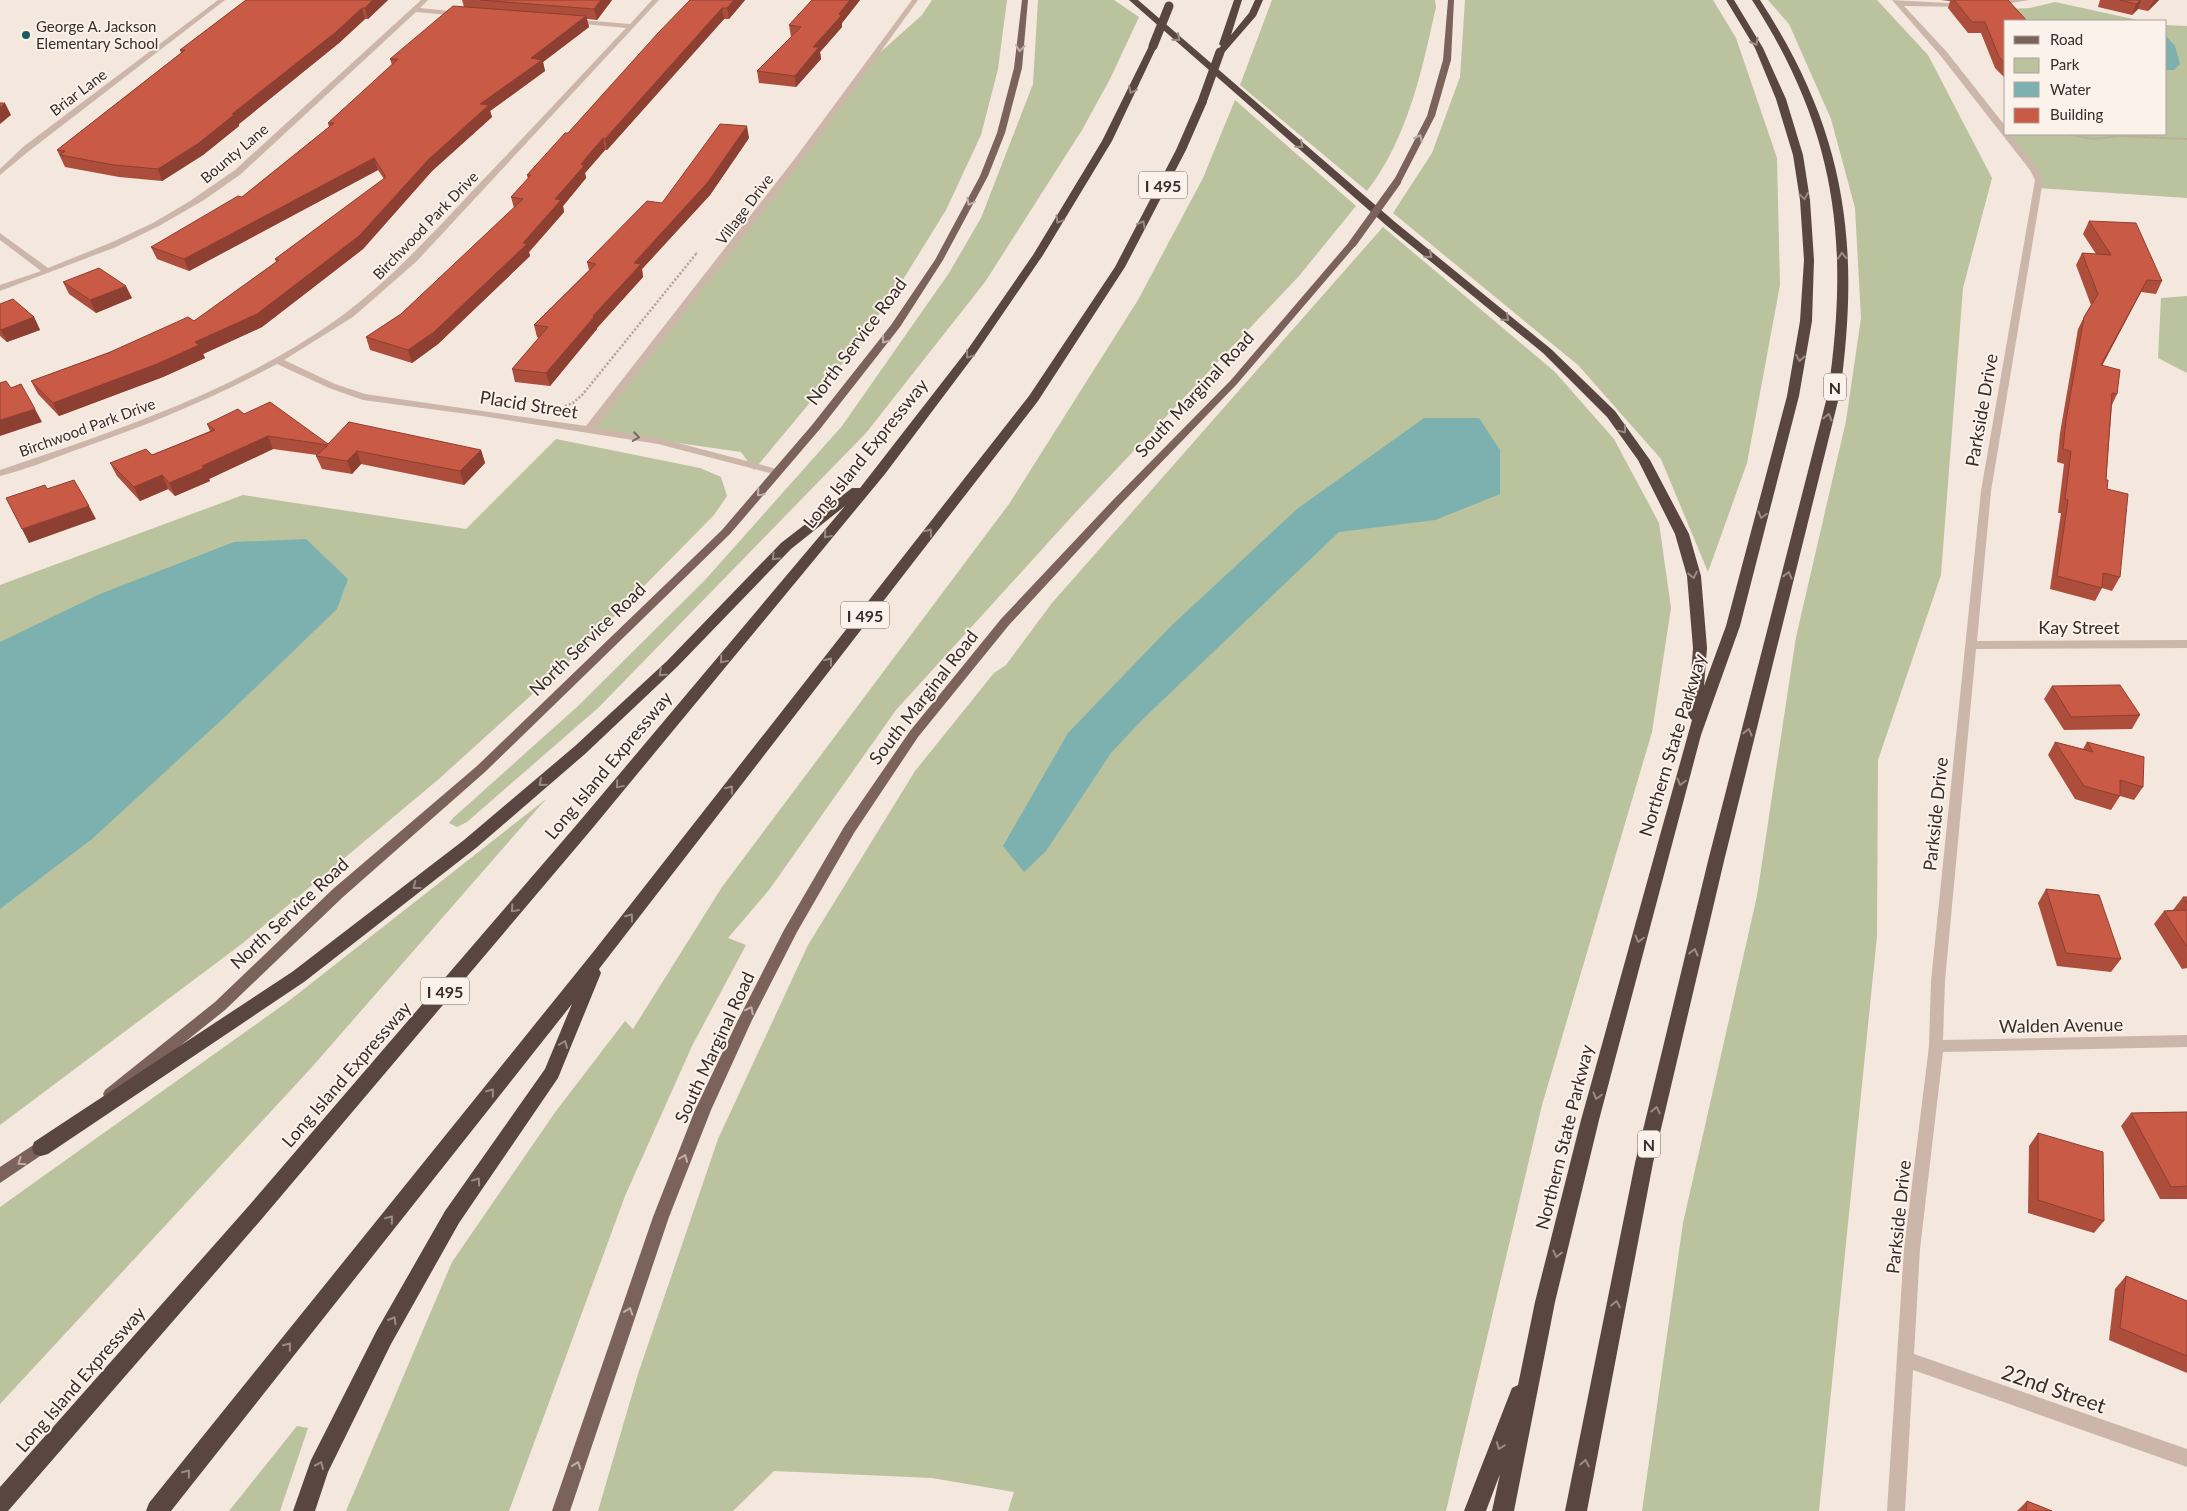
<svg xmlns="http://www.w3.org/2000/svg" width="2187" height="1511" font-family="Lato,sans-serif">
<rect width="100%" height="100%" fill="#f3e7de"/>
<g fill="#bac39d">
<path d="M932,0H1007L998,69L981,135L946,210L899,286L857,346L754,470L741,452L588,430L875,57L922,15Z"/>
<path d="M1038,0H1114L1139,17L1110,79L1082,130L985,282L866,433L598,708L467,822L457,827L449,823L453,818L578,706L705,580L842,426L949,273L981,218L1033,84Z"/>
<path d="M1272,0H1435L1436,7C1422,70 1408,138 1367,191L1240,85Z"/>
<path d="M1465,0H1713L1736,38L1777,158L1780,285L1747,463L1708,572L1661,459L1578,365L1393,213L1432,153L1460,77Z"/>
<path d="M1768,0H1877L1928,55L1992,178L1963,288L1941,575L1878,760L1877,936L1819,1511H1642L1683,1223L1757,896L1796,637L1846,421L1861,318L1855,208L1831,119L1789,24Z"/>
<path d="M2055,2L2142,21H2020L2009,9L2030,8Z"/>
<path d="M2166,25L2187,26V198L2037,188L2034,169L2006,134H2166Z"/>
<path d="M1235,100L1356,206L1299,276L1075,513L896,710L769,890L728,938L746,945L692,1046L625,1196L509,1511H346L452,1262L556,1111L625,1021L633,1029L722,887L1009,504L1138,300L1203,178Z"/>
<path d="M1383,227L1555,372L1614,439L1659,523L1671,608L1652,732L1542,1105L1446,1511H1008L1014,1492L932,1478L774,1471L733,1511H598L638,1374L718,1139L808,945L915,771L994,673L1006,665L1052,603Z"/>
<path d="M2187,296V373L2158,358L2161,298Z"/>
<path d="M556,439L700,468L721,477L727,496L714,515L580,651L440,778L243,943L0,1125V585L243,495L466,529Z"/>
<path d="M546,799L312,1067L0,1404V1207L290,1000Z"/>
<path d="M297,1426L308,1428L280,1511H229Z"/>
</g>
<g fill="#7cb1af">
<path d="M2166,36L2175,46L2180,64L2174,70H2166Z"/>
<path d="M1424,418H1479L1500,450V494L1435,520L1339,532L1143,719L1111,753L1046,851L1024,872L1003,846L1068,733L1171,626L1297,509Z"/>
<path d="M306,539L348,579L337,609L228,714L92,839L0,909V642L100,594L234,542Z"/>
</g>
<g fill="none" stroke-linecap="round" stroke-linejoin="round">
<g stroke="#b8a093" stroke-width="2" stroke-dasharray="1 1" stroke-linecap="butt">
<path d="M2067,134L2093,139L2119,136L2187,139"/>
<path d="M695,255L697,252"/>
</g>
<path stroke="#b8a093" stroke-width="2.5" stroke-dasharray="2 2" stroke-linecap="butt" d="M565,406L573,403L583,394L696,254"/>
<g fill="#ccb6a9" fill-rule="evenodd">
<path d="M218,0H225L29,151L0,175V169L23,147Z"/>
<path d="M421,0H428L420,8L460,12L464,14L460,16L416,12L241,174L204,200L159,226L116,247L0,291V285L41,271L0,240V233L48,268L110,243L153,223L190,201L235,170Z"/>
<path d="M652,0H659L417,261L353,317L284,360L335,384L365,394L586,426L793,161L912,0H918L799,165L595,428L659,438L781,470V474L777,475L658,444L482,416L363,400L329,388L277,364C212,399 143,427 73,451C49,460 25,470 0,476V470C115,431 236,391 336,320C390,281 433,233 478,185C528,133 577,80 626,28L573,23H570V19L630,24Z"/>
<path d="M1892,0L1966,4V6L1964,7L1904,6L1946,51L2006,127V134H2010L2037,167L2043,180L1991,491L1977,641L2187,640V648L1976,649L1945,981L1943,1040L2187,1035V1047L1943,1052L1920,1249L1914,1354L2187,1449V1467L1913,1370L1905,1511H1887L1904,1249L1929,1046L1931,981L1981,491L2035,180L2030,170L1940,55Z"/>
<path d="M2009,0H2029L1994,6L1991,4Z"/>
</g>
<g fill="#7b625a" fill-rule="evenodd">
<path d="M1022,0H1028L1022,68L1005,133L988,176L943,260L900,327L820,429L730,534L485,772L343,897L225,1010L115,1098L110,1100L105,1098L103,1094L105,1090L215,1002L333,889L477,766L722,530L812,425L891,325L935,260L980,176L997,133L1014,68Z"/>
<path d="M1448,0H1454L1451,60L1435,116L1401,182L1394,184L1393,182L1427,116L1443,60Z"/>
<path d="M1353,240L1356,241V245L1237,384L1120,505L1009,625L918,737L854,833L797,932L752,1020L711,1110L669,1217L570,1511H552L653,1217L695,1110L738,1020L784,930L844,827L910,731L1001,619L1112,501L1231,380L1350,241Z"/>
<path d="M47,1136L52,1138L55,1143L52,1148L0,1183V1167Z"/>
</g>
<g fill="#5a4640" fill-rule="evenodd">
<path d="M1129,0H1138L1395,222L1551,349L1615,411L1650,460L1689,534L1701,576L1707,648L1704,686L1726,626L1787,396L1800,321L1804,260L1800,200L1793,155L1776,99L1755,48L1726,0H1734L1763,48L1786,99L1803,155L1810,200L1814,260L1812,321L1799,396L1740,626L1701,735L1599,1120L1555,1302L1514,1511H1492L1500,1474L1486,1511H1464L1512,1388L1518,1385L1535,1302L1581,1120L1692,720L1688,716L1693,648L1687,576L1675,534L1638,460L1607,417L1543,353L1387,226Z"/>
<path d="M1234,0H1242L1231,35L1249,13L1255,0H1263L1256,16L1223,54H1217L1216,52L1221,46L1219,44Z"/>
<path d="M1752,0H1760C1845,130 1861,241 1840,393L1724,861L1653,1163L1587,1511H1565L1635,1163L1708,861L1828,393C1850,241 1836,130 1752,0Z"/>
<path d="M1153,43L1157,46L1112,141L1043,255L976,353L885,474L591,830L260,1221L8,1511H0V1487L246,1209L579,822L845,506L791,549L677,667L585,754L476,848L304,982L48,1154L41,1156L34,1154L32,1148L34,1142L292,972L464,840L575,746L667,661L781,543L852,488H860L968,349L1033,255L1102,141L1149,46Z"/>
<path d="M1202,99L1207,102L1186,150L1125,267L1038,401L599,969L601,973L558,1078L459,1223L391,1344L328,1472L315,1511H293L311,1460L377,1330L445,1211L545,1069L572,1004L171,1511H146L149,1503L594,951L1029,396L1115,267L1176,150L1197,102Z"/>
</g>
<path stroke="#7b625a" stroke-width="8" d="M1353,243L1397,182"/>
<g stroke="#5a4640" stroke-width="9">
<path d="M1153,46L1169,6"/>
<path d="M1202,102L1220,52"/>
</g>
</g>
<g fill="#ad4d3c">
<path d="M246,0H388L368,19H365L339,43L239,124V126L203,155L162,181L119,177L65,167L57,150L181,53L180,50Z"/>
<path d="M462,0H612L597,20L587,19L589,27L543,62L545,71L490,111L492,117L432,171L363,249L262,327L203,354L205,358L163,377L59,416L38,394L31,381L194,321L276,262L275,259L384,179L378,170L189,271L157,259L151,247L242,197L329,127L328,123L392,65L390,59L464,7Z"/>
<path d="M690,0H745L729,19H724L607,150H605L585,173L586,178L563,206L564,212L529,252L530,256L438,344L412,363L370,350L366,337L401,314L514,208L511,197L528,179L527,175L568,133Z"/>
<path d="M812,0H860L842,23V27L820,52L821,59L796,87L759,83L757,71L791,37L789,25Z"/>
<path d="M1941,0H2008L2006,21V79L1995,68L1981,33H1968L1948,8L1950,1Z"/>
<path d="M2100,0H2159L2148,11L2138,9L2132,15L2098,7Z"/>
<path d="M749,138L710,195L642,269L643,277L597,328V329L550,386L515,382L512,369L539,338L537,337L534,325L589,270L587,262L662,203Z"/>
<path d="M2089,221L2162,281L2156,294L2141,292L2102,366L2117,394L2112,405L2106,480L2120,577L2112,591L2102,588L2095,601L2050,589L2061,513H2058L2064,464L2057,462L2060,433L2078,329L2084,317L2091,305L2076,265L2082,253L2096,254L2083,234Z"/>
<path d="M63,282L132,298L96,313L69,294Z"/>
<path d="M0,304L34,317L40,330L7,342L0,336Z"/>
<path d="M244,414L328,444L481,450L485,463L464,485L361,464L352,474L322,469L316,456L317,455L273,449L209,479L210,481L175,496L168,489L140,501L117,476L110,463L152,455L210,431L207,424Z"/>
<path d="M2052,686L2140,715L2132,729L2064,730L2044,699Z"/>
<path d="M2055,742L2083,749L2087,742L2143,787L2134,800L2120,796L2111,810L2075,799L2048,755Z"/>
<path d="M2046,889L2121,959L2111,972L2057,966L2038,903Z"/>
<path d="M2183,897H2187V968L2182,969L2154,924L2164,911L2173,910Z"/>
<path d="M2187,1112V1199H2160L2121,1126L2131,1113Z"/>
<path d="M2038,1133L2104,1221L2094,1233L2028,1213L2029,1146Z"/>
<path d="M2126,1276L2187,1301V1373L2109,1340L2115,1289Z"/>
<path d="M2027,1501L2052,1511H2017Z"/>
</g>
<g fill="#8d3f31">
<path d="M373,0H388L368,19L365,8Z"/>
<path d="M601,0H612L597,20L594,9Z"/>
<path d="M734,0H745L729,19L727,8Z"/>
<path d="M850,0H860L842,23V27L820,52L821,59L796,87L795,76L813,47Z"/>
<path d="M2140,0H2141L2138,9L2132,15L2136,4Z"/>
<path d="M2154,0H2159L2148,11Z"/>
<path d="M362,8L365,19L339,43L239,124V126L203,155L162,181L158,169L232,114Z"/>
<path d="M722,8L724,19L607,150L605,139Z"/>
<path d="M586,16L589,27L543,62L545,71L490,111L492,117L432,171L363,249L262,327L203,354L205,358L163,377L59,416L53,403L195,342L429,159L480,104L531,58Z"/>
<path d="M5,103L11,115L0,124V108Z"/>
<path d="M747,126L749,138L710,195L642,269L643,277L597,328V329L550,386L546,373L593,316L634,263Z"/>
<path d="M603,138L605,150L585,173L586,178L563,206L564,212L529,252L530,256L438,344L412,363L408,350L523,243L581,164Z"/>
<path d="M374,158L378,170L189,271L184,259Z"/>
<path d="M2147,280L2141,292L2095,378L2101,365Z"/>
<path d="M126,286L132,298L96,313L90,300Z"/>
<path d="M34,317L40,330L7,342L1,330Z"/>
<path d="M35,409L42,422L0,436V420Z"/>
<path d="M268,436L273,449L209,479L210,481L175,496L169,483L202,466Z"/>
<path d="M481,450L485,463L464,485L460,471Z"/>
<path d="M357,451L361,464L352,474L347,461Z"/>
<path d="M162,475L168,489L140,501L134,487Z"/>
<path d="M89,506L96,519L29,543L22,529Z"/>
</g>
<g fill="#c95a46" stroke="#8d3f31">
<path d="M246,0H373L365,8H362L336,32L232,114H235L199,143L158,169L114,165L60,155L65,151L57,150L185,50H180Z"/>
<path d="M480,0H601L594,9Z"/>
<path d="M690,0H734L727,8H722L605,139L603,138L581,164L584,166L555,199L561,200L523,243L527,244L434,332L408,350L366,337L401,314L523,199L511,197L531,175H527L565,133H568L658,33Z"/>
<path d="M812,0H850L839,14L841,16L813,47H819L795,76L757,71L801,27L789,25Z"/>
<path d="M1954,0H2008L2027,21H2006V64L1999,57L1985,22H1972Z"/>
<path d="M2120,0H2140L2136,4Z"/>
<path d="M453,6L586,16L531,58L542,60L480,104L489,105L429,159L359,236L257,314L195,342L199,345L157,364L53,403L31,381L108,353L188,317L194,321L279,260L275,259L386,177L374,158L184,259L151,247L238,196L242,197L334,123H328L398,59H390Z"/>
<path d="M0,103H5L0,108Z"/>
<path d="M720,124L747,126L708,182L634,263L641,264L593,316L594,317L546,373L512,369L548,327L534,325L596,264L587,262L647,201L662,203Z"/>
<path d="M2089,221L2136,223L2162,281L2147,280L2101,365L2120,370L2117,394L2112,393L2106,480H2108L2107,489L2128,494L2120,577L2103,573L2102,588L2057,576L2068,500L2065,499L2071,451L2063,449L2066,420L2084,317L2098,294L2082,253L2111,255Z"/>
<path d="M99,268L126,286L90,300L63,282Z"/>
<path d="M13,299L34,317L1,330L0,329V304Z"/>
<path d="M6,381L11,388L21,384L35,409L0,420V383Z"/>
<path d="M270,402L328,444L349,422L481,450L460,471L357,451L347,461L316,456L328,445L268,436L202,466L204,468L169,483L162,475L134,487L110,463L146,449L152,455L215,430L207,424L238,409L244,414Z"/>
<path d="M74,480L89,506L22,529L6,498L45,485L47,489Z"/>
<path d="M2120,685L2140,715L2071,717L2052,686Z"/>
<path d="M2055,742L2093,752L2087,742L2144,757L2143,787L2120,780V796L2084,786Z"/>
<path d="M2046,889L2099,895L2121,959L2066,953Z"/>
<path d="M2183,897H2187V904Z"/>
<path d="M2187,910V947L2164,911Z"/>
<path d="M2187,1112V1186L2171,1187L2131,1113Z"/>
<path d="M2038,1133L2103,1152L2104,1221L2038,1200Z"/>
<path d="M2126,1276L2187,1301V1356L2120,1328Z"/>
<path d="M2027,1501L2052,1511H2026Z"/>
</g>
<defs><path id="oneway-chevron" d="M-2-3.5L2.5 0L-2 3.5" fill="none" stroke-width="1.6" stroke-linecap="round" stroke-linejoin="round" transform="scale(1.25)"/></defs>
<g stroke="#9a8b84">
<use href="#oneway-chevron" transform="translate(1177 38) rotate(41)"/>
<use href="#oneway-chevron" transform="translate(1755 42) rotate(60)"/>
<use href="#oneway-chevron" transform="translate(1132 90) rotate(116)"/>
<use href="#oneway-chevron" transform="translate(1300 145) rotate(41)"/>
<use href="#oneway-chevron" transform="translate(1804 196) rotate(82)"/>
<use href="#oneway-chevron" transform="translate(1059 220) rotate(121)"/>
<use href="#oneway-chevron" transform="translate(1142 224) rotate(-62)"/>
<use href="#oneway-chevron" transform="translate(1429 255) rotate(39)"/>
<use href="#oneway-chevron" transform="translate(1842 256) rotate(-93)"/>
<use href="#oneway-chevron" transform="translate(1506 318) rotate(39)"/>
<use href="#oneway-chevron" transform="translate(969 355) rotate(127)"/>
<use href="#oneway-chevron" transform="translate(1800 358) rotate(100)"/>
<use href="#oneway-chevron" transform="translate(1828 417) rotate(-76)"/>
<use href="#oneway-chevron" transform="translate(1623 430) rotate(53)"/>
<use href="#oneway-chevron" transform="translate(1762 515) rotate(105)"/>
<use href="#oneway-chevron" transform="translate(929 532) rotate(-52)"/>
<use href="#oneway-chevron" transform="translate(827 535) rotate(130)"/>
<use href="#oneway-chevron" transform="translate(775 557) rotate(134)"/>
<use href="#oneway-chevron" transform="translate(1693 575) rotate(79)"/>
<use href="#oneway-chevron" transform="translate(1788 575) rotate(-76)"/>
<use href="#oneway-chevron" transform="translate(723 660) rotate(130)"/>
<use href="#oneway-chevron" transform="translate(829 661) rotate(-52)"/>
<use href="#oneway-chevron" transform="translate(662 673) rotate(137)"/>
<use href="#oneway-chevron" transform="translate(1748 732) rotate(-76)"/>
<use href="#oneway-chevron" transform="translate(1681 782) rotate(105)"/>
<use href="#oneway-chevron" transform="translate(542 783) rotate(139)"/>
<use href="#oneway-chevron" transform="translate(619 785) rotate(130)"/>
<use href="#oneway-chevron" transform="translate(730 789) rotate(-52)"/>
<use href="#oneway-chevron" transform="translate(416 886) rotate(142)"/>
<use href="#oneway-chevron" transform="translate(514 909) rotate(131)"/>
<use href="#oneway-chevron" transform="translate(630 917) rotate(-52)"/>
<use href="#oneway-chevron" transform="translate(1639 939) rotate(105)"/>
<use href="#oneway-chevron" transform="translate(1694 952) rotate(-76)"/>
<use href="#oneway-chevron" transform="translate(564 1044) rotate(-68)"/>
<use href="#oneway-chevron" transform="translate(491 1092) rotate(-51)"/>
<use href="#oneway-chevron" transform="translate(1597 1096) rotate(105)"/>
<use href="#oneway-chevron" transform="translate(1656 1110) rotate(-77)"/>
<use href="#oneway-chevron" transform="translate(477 1181) rotate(-55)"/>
<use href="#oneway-chevron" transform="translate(390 1219) rotate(-51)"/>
<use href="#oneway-chevron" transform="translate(1557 1254) rotate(104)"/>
<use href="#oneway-chevron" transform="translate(1616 1304) rotate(-79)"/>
<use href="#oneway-chevron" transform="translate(393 1320) rotate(-60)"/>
<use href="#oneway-chevron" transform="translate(288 1346) rotate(-51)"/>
<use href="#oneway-chevron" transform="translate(1500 1446) rotate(111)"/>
<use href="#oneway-chevron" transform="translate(1585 1463) rotate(-79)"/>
<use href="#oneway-chevron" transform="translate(320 1465) rotate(-66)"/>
<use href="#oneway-chevron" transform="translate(187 1473) rotate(-52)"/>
</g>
<g stroke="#c1b1aa">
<use href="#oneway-chevron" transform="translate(1020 48) rotate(96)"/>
<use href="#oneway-chevron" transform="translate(1419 138) rotate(-63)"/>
<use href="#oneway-chevron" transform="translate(970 202) rotate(118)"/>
<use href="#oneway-chevron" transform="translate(885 340) rotate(127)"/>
<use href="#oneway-chevron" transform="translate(760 493) rotate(131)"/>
<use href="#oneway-chevron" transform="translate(750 1010) rotate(-63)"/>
<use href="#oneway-chevron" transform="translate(684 1158) rotate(-69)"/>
<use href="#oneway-chevron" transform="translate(21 1162) rotate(146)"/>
<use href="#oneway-chevron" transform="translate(629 1311) rotate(-71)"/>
<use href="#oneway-chevron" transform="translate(577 1465) rotate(-71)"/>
</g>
<use stroke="#7b6b63" href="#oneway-chevron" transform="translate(636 437) rotate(9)"/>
<circle fill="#1d5c5a" stroke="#faf2eb" stroke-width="2" cx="26" cy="35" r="5"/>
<g text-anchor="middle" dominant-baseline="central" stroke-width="4" stroke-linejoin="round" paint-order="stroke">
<g font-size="15" fill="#392d29" stroke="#faf2eb" text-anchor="start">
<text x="36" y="26">George A. Jackson<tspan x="36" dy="17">Elementary School</tspan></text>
</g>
<g font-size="15" fill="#392d29" stroke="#faf2eb">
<text transform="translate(78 92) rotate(-37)">Briar Lane</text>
<text transform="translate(234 153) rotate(-40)">Bounty Lane</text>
<text transform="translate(744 209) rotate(-53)">Village Drive</text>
<text transform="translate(425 225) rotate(-46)">Birchwood Park Drive</text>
<text transform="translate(87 427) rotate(-20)">Birchwood Park Drive</text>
</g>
<g fill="#faf2eb" stroke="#736863" stroke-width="1">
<rect x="1139" y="171.5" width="48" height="27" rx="4"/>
<rect x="1824" y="373.5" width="22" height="27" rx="4"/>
<rect x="841" y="601.5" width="48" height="27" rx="4"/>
<rect x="421" y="977.5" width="48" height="27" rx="4"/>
<rect x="1638" y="1130.5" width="22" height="27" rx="4"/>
</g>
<g font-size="16" font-weight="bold" fill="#392d29">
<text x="1163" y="185">I 495</text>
<text x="1835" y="387">N</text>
<text x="865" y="615">I 495</text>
<text x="445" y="991">I 495</text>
<text x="1649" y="1144">N</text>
</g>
<g font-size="18" fill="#392d29" stroke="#faf2eb">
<text transform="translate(856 341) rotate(-53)">North Service Road</text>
<text transform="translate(1194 394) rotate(-47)">South Marginal Road</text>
<text transform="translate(529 404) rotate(9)">Placid Street</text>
<text transform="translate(1981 410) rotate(-80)">Parkside Drive</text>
<text transform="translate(865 453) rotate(-51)">Long Island Expressway</text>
<text x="2079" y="627">Kay Street</text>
<text transform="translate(587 639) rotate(-44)">North Service Road</text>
<text transform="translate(923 697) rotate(-52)">South Marginal Road</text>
<text transform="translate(1672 745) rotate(-73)">Northern State Parkway</text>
<text transform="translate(608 765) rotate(-50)">Long Island Expressway</text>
<text transform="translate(1935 814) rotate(-84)">Parkside Drive</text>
<text transform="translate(289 913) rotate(-43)">North Service Road</text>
<text transform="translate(2061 1025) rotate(-1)">Walden Avenue</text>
<text transform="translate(714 1047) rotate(-65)">South Marginal Road</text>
<text transform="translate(346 1074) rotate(-49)">Long Island Expressway</text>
<text transform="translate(1564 1137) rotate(-76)">Northern State Parkway</text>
<text transform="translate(1898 1217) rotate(-84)">Parkside Drive</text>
<text transform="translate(80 1379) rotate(-49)">Long Island Expressway</text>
</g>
<g font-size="21" fill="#392d29" stroke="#faf2eb">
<text transform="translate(2054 1388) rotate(19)">22nd Street</text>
</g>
</g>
<rect x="2004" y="20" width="162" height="115" fill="#faf2eb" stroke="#ada39d"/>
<rect x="2014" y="36" width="25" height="8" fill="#7b625a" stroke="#ada39d"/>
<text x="2050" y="45" font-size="15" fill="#392d29">Road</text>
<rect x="2014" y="58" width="25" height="15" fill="#bac39d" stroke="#ada39d"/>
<text x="2050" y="70" font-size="15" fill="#392d29">Park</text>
<rect x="2014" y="82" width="25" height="15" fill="#7cb1af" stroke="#ada39d"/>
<text x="2050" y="95" font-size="15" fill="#392d29">Water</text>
<rect x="2014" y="108" width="25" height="15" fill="#c95a46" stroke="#ada39d"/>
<text x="2050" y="120" font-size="15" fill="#392d29">Building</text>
</svg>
